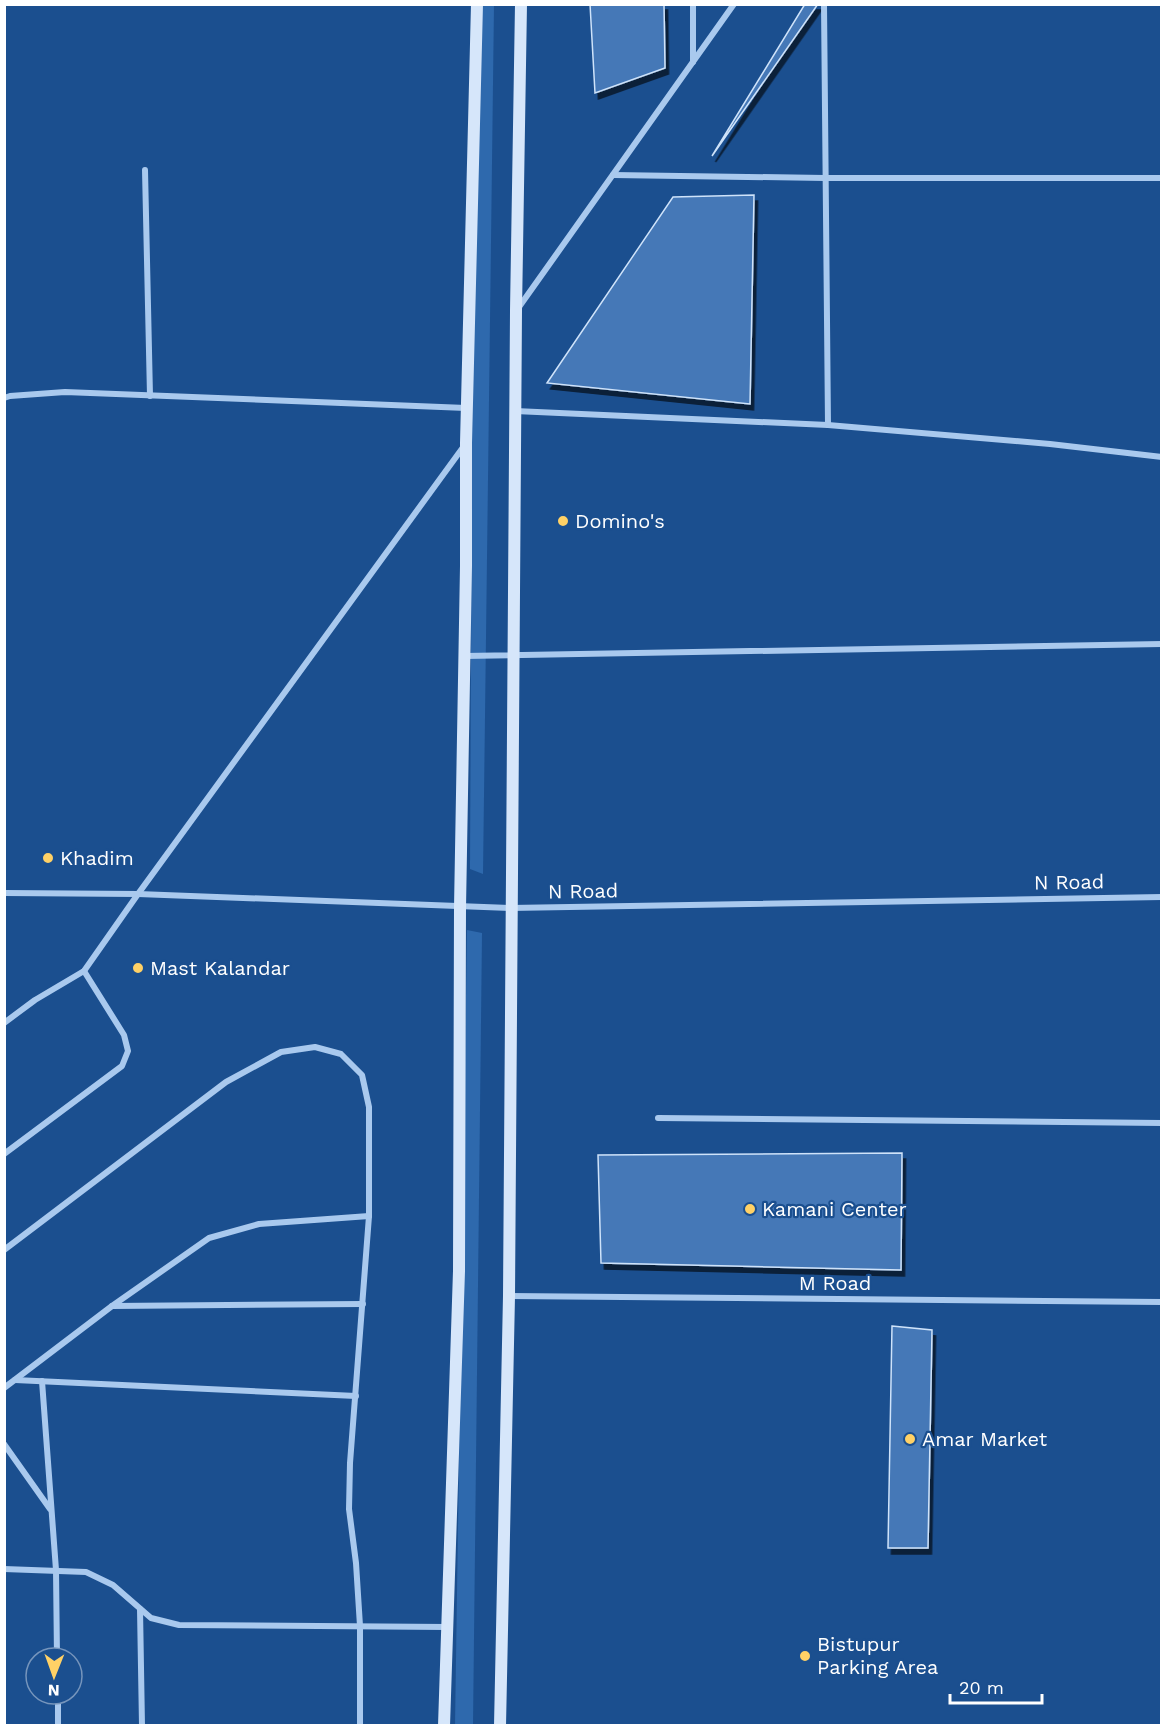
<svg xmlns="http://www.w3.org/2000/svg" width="1166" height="1730" font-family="'Work Sans',sans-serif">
<defs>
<filter id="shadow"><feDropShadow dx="3.5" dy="6" stdDeviation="0" flood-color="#0009"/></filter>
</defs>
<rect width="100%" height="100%" fill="#1b4f8f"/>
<g fill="#2e69ad">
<path d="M494,4L483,874L470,869L474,5Z"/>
<path d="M467,930L482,933L473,1725L455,1726Z"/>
</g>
<g fill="#4478b7" stroke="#cfe3fa" stroke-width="1.5" filter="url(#shadow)">
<path d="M590,4H664L665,68L595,93Z"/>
<path d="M805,4H818L712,156Z"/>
<path d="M754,195L750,404L547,383L673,197Z"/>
<path d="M902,1153L901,1270L601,1263L598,1155Z"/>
<path d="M892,1326L932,1330L928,1548H888Z"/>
</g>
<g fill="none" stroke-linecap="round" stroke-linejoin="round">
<g stroke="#a9c9ee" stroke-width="6">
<path d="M824,4L828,425"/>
<path d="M693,62V4"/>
<path d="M145,170L150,396"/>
<path d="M613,175L825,178H1162"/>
<path d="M519,307L734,4"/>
<path d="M4,398L10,396L65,392L466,408"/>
<path d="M515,411L828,425L1050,444L1162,457"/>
<path d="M464,656L1162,644"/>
<path d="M4,893L138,894L510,908L1162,897"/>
<path d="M4,1023L35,1000L84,971L138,894L464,446"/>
<path d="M658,1118L1162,1123"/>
<path d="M4,1154L122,1066L128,1051L124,1035L84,971"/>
<path d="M4,1250L226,1082L281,1052L315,1047L341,1054L362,1075L369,1107V1216L350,1463L349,1509L356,1563L360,1626V1726"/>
<path d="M509,1296L1162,1302"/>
<path d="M112,1306L363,1304"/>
<path d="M15,1380L356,1396"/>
<path d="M42,1381L56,1570L57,1658"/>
<path d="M4,1388L112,1306L209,1238L259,1224L369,1216"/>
<path d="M4,1444L50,1509"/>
<path d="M4,1569L86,1572L113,1585L151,1618L179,1625L447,1627"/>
<path d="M140,1609L142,1726"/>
<path d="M58,1694V1726"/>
</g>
<g stroke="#d6e6fa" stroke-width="12">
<path d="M444,1726L459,1271L460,908L466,566V443L477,4"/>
<path d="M500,1726L509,1296L516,311L521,4"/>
</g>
</g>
<g fill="#ffd166" stroke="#1b4f8f" stroke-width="2">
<circle cx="563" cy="521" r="6"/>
<circle cx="48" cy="858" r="6"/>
<circle cx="138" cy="968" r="6"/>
<circle cx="750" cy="1209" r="6"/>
<circle cx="910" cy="1439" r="6"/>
<circle cx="805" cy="1656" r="6"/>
</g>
<g text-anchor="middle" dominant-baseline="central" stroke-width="4.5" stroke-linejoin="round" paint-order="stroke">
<g font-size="20" fill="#fff" stroke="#1b4f8f" text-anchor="start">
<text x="575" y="521">Domino's</text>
<text x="60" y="858">Khadim</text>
<text x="150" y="968">Mast Kalandar</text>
<text x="762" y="1209">Kamani Center</text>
<text x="922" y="1439">Amar Market</text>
<text x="817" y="1644">Bistupur<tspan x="817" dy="23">Parking Area</tspan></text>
</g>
<g font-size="20" fill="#fff" stroke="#1b4f8f">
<text transform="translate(1069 882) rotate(-1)">N Road</text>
<text transform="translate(583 891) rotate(-1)">N Road</text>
<text x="835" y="1283">M Road</text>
</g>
</g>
<rect width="1166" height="1730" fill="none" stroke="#ffffff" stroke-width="12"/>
<g transform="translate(54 1676) rotate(181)"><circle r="28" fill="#1b4f8f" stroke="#7695bc" stroke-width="1.5"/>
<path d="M0-4.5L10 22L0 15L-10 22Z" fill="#ffd166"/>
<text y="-9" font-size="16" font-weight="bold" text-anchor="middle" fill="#ffffff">N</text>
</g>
<path d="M950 1694v9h92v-9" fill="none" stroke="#ffffff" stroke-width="3"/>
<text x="959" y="1694" font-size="18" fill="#ffffff" stroke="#1b4f8f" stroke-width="4.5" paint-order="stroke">20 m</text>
</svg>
